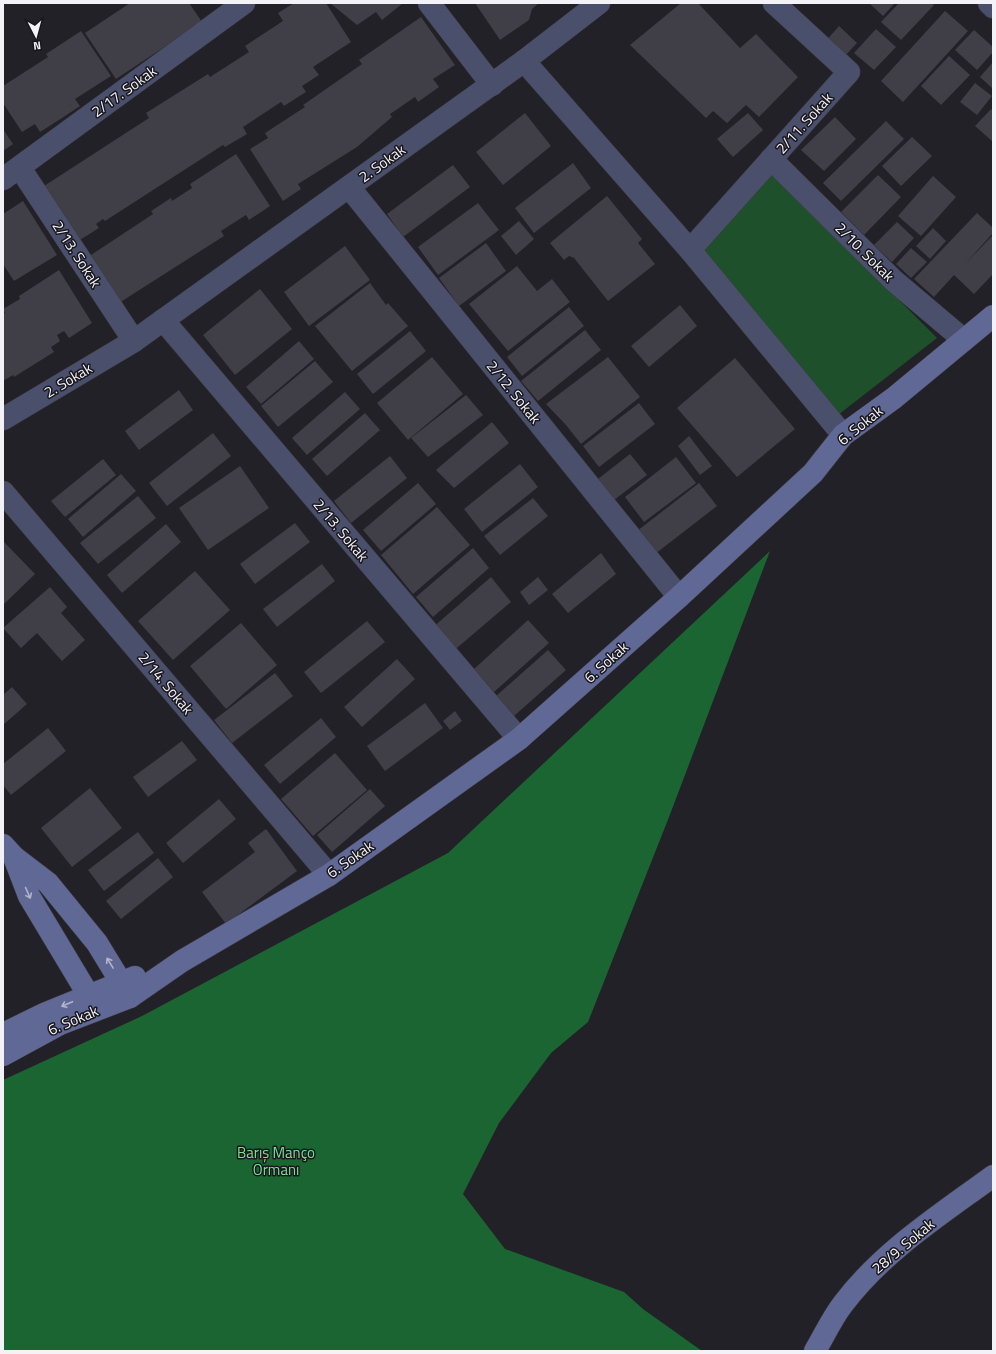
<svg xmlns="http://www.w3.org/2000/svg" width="996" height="1354" font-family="'Titillium Web',sans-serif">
<rect width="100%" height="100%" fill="#222127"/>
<path fill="#1e502b" d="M771,172L937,338L838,415L701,255Z"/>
<path fill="#1b6532" d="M770,551L669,817L588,1022L551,1053L499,1123L463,1194L505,1249L624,1292L643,1309L702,1351H3V1080L142,1016L448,853Z"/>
<g fill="#403e46">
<path d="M130,3H189L202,22L116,79L85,33Z"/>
<path d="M294,3H326L351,42L313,67L319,75L302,86L306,92L284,106L281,102L243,127L247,134L225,147L223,145L105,221L103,219L96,224L99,228L80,240L44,186L149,118L146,113L208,74L210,77L249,52L245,46L283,21L278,13Z"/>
<path d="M330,3H403L382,20L376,12L357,25Z"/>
<path d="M475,3H539L532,9L529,20L500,40Z"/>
<path d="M681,3H698L740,48L756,34L798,77L759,117L746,105L727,123L713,111L706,118L630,45Z"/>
<path d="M869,3H895L883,16Z"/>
<path d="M899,3H931L934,5L901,40L881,22Z"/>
<path d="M945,11L968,31L903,102L881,81Z"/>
<path d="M421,17L455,65L433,79L439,87L418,102L415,97L396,110L390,114L392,117L357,147L298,184L301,189L283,201L250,149L268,138L265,133L305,107L303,105L362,64L359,60Z"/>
<path d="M839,26L857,43L843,58L825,42Z"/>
<path d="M876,29L896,47L874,70L854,53Z"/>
<path d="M974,30L993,47V52L977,70L955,50Z"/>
<path d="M81,31L111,76L75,99L80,106L62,118L40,132L35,124L22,132L3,103V86L48,57L46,54Z"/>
<path d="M949,56L970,75L941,105L921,86Z"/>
<path d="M993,62V89L980,77Z"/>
<path d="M975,83L992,96L977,115L960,102Z"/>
<path d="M991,109L993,111V142L975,126Z"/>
<path d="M525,113L551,146L503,185L476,152Z"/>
<path d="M748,113L763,130L733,157L717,139Z"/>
<path d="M835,117L856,139L824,171L801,150Z"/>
<path d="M886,121L904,139L841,201L823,183Z"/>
<path d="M3,129L13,144L3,151Z"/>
<path d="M912,137L932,156L901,186L882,166Z"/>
<path d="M236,154L270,206L249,220L246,215L221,231L224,236L119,303L88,257L153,214L151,211L171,198L172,201L192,188L190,184Z"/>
<path d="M573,163L591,188L534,233L515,208Z"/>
<path d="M453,165L470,187L403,237L387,214Z"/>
<path d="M878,175L901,197L864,235L841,212Z"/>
<path d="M933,176L956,197L921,236L898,216Z"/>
<path d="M607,196L642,239L638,243L655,264L608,301L574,258L569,256L564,260L550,243Z"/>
<path d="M23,201L57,255L14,281L3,264V214Z"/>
<path d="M478,203L499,230L438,275L418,247Z"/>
<path d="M977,213L993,228V233L965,264L993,235V274L974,294L954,275L934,297L914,279Z"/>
<path d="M519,221L534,239L516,255L501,236Z"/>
<path d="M897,222L914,238L892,262L874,245Z"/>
<path d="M933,228L946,241L930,259L916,246Z"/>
<path d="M486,243L506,271L459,306L439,278Z"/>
<path d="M345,246L370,280L309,326L284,292Z"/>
<path d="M911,248L927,262L911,278L896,264Z"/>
<path d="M517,266L537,291L552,279L570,302L508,351L469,304Z"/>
<path d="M59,270L92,323L69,338L64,331L57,335L60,341L51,347L54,352L14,377L13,375L3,381V314L5,313L3,309L20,299L19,296Z"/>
<path d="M370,283L386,305L388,303L408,326L352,371L315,326Z"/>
<path d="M260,289L292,329L235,375L203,335Z"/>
<path d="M680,305L697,326L649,367L631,346Z"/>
<path d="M569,307L584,326L522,376L507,357Z"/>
<path d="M585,330L601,350L538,401L521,381Z"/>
<path d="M410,331L426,351L373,394L357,374Z"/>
<path d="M299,341L314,359L261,404L246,387Z"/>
<path d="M432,357L463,394L408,440L377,403Z"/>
<path d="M608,357L640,397L581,444L566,425L546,404Z"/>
<path d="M735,358L795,429L737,477L677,408Z"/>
<path d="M315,361L333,382L278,427L261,406Z"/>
<path d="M179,390L193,410L139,450L125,431Z"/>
<path d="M345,392L360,409L307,455L292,438Z"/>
<path d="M466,395L483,415L428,457L411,438Z"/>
<path d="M639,403L655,424L599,467L583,446Z"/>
<path d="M365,413L380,430L327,476L312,459Z"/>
<path d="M492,422L509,443L454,488L436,470Z"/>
<path d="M213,433L231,456L167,506L149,483Z"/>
<path d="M689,436L712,466L700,475L678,446Z"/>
<path d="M630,454L647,475L614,500L598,479Z"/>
<path d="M390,456L407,478L351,523L334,501Z"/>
<path d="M676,457L696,483L644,522L625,497Z"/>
<path d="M103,459L116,475L65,517L51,501Z"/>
<path d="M520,464L538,487L482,532L464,509Z"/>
<path d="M240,466L269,508L208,550L179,508Z"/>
<path d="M121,474L136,491L83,537L68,519Z"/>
<path d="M418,483L436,504L381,551L363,530Z"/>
<path d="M699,483L717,506L655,554L637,531Z"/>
<path d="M138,496L156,518L98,564L80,543Z"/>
<path d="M533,498L548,516L500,555L484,536Z"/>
<path d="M437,507L470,545L413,594L381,555Z"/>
<path d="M295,523L310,542L255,584L240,564Z"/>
<path d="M166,524L181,542L122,593L107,575Z"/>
<path d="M3,541L35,574L3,605Z"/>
<path d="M473,548L489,568L433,617L416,597Z"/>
<path d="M601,553L616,574L568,613L552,594Z"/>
<path d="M322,564L335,581L277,627L263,609Z"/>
<path d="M195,571L230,610L173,660L138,621Z"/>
<path d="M491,577L511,602L451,653L432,628Z"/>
<path d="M538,577L548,590L529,605L520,592Z"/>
<path d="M50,587L67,607L61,613L85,640L62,661L37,633L21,648L3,628Z"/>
<path d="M528,620L549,643L494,692L474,669Z"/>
<path d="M367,621L385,642L321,693L304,672Z"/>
<path d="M241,623L277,665L226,709L190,666Z"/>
<path d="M548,650L566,670L514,716L496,696Z"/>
<path d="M397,659L415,679L362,727L344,707Z"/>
<path d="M275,673L293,696L232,743L214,720Z"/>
<path d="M12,687L27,704L3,725V695Z"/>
<path d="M425,703L443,728L385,771L367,746Z"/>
<path d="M455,711L462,721L450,730L443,721Z"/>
<path d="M321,718L336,737L280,784L264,765Z"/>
<path d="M48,728L66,751L11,795L3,785V764Z"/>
<path d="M182,741L197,760L148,797L133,777Z"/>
<path d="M335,753L367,790L313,836L281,799Z"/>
<path d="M90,788L122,828L72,867L41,828Z"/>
<path d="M370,789L385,806L332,852L317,835Z"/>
<path d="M219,799L236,819L183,863L166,843Z"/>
<path d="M266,829L297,871L226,924L202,892L255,852L248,843Z"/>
<path d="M138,832L154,853L104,891L88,870Z"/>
<path d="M158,858L173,877L121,919L106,901Z"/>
</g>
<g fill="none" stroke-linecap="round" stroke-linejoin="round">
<g stroke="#3f3e44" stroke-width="23">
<g id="street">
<path d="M429,3L492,85"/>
<path d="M989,3L993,7"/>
<path d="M524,61L690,250L849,72L774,3"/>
<path d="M771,159L893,280L964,340"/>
<path d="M20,168L134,341"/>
<path d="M3,179L244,3"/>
<path d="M349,187L679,597"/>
<path d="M690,250L843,435"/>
<path d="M163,320L519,739"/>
<path d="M3,419L134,341L524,61L599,3"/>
<path d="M3,492L329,875"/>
</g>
</g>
<g stroke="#3f3e44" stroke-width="23">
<g id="secondary">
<path d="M3,845L14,857L48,883L97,943L130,997"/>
<path d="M14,857L29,896L95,1006"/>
<path d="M3,1034L44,1014L135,977"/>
<path d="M3,1055L60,1024L130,997L182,961L329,875L519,739L679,597L813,473L843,435L894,398L993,316"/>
<path d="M815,1351C824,1336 832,1318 843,1304C883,1251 940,1215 993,1176"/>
</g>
</g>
<use href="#street" stroke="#4a4f6c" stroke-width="22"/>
<use href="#secondary" stroke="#606896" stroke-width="22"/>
</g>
<defs><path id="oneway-shaft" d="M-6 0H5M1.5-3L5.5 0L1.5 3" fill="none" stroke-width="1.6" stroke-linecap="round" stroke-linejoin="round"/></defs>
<g stroke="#b1b4cb">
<use href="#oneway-shaft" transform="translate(28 893) rotate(66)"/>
<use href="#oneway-shaft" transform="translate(110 963) rotate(-122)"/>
<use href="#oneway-shaft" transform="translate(67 1004) rotate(157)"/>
</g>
<g text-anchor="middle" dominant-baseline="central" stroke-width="3" stroke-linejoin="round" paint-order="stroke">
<g font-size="15" fill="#f3f2f6" stroke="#19171e">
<text transform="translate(124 91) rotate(-36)">2/17. Sokak</text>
<text transform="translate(804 123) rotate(-48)">2/11. Sokak</text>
<text transform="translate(382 163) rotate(-36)">2. Sokak</text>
<text transform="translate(865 252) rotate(45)">2/10. Sokak</text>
<text transform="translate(77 254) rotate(57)">2/13. Sokak</text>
<text transform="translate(68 380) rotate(-31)">2. Sokak</text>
<text transform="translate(514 392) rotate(51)">2/12. Sokak</text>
<text transform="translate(860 425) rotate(-39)">6. Sokak</text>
<text transform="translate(341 530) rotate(50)">2/13. Sokak</text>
<text transform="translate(606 662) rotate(-42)">6. Sokak</text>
<text transform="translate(166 683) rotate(50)">2/14. Sokak</text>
<text transform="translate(350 859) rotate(-35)">6. Sokak</text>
<text transform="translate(73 1020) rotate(-23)">6. Sokak</text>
<text transform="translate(903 1246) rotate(-40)">28/9. Sokak</text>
</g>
<g font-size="15" fill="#7fdf94" stroke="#19171e">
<text x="276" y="1152">Barış Manço<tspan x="276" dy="17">Ormanı</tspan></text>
</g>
</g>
<rect width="996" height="1354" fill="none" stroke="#f3f2f6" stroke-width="8"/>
<g transform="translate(36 36) rotate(174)" stroke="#19171e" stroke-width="3" paint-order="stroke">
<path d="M0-3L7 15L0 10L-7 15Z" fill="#f3f2f6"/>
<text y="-6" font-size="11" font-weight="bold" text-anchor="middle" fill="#f3f2f6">N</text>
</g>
</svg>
